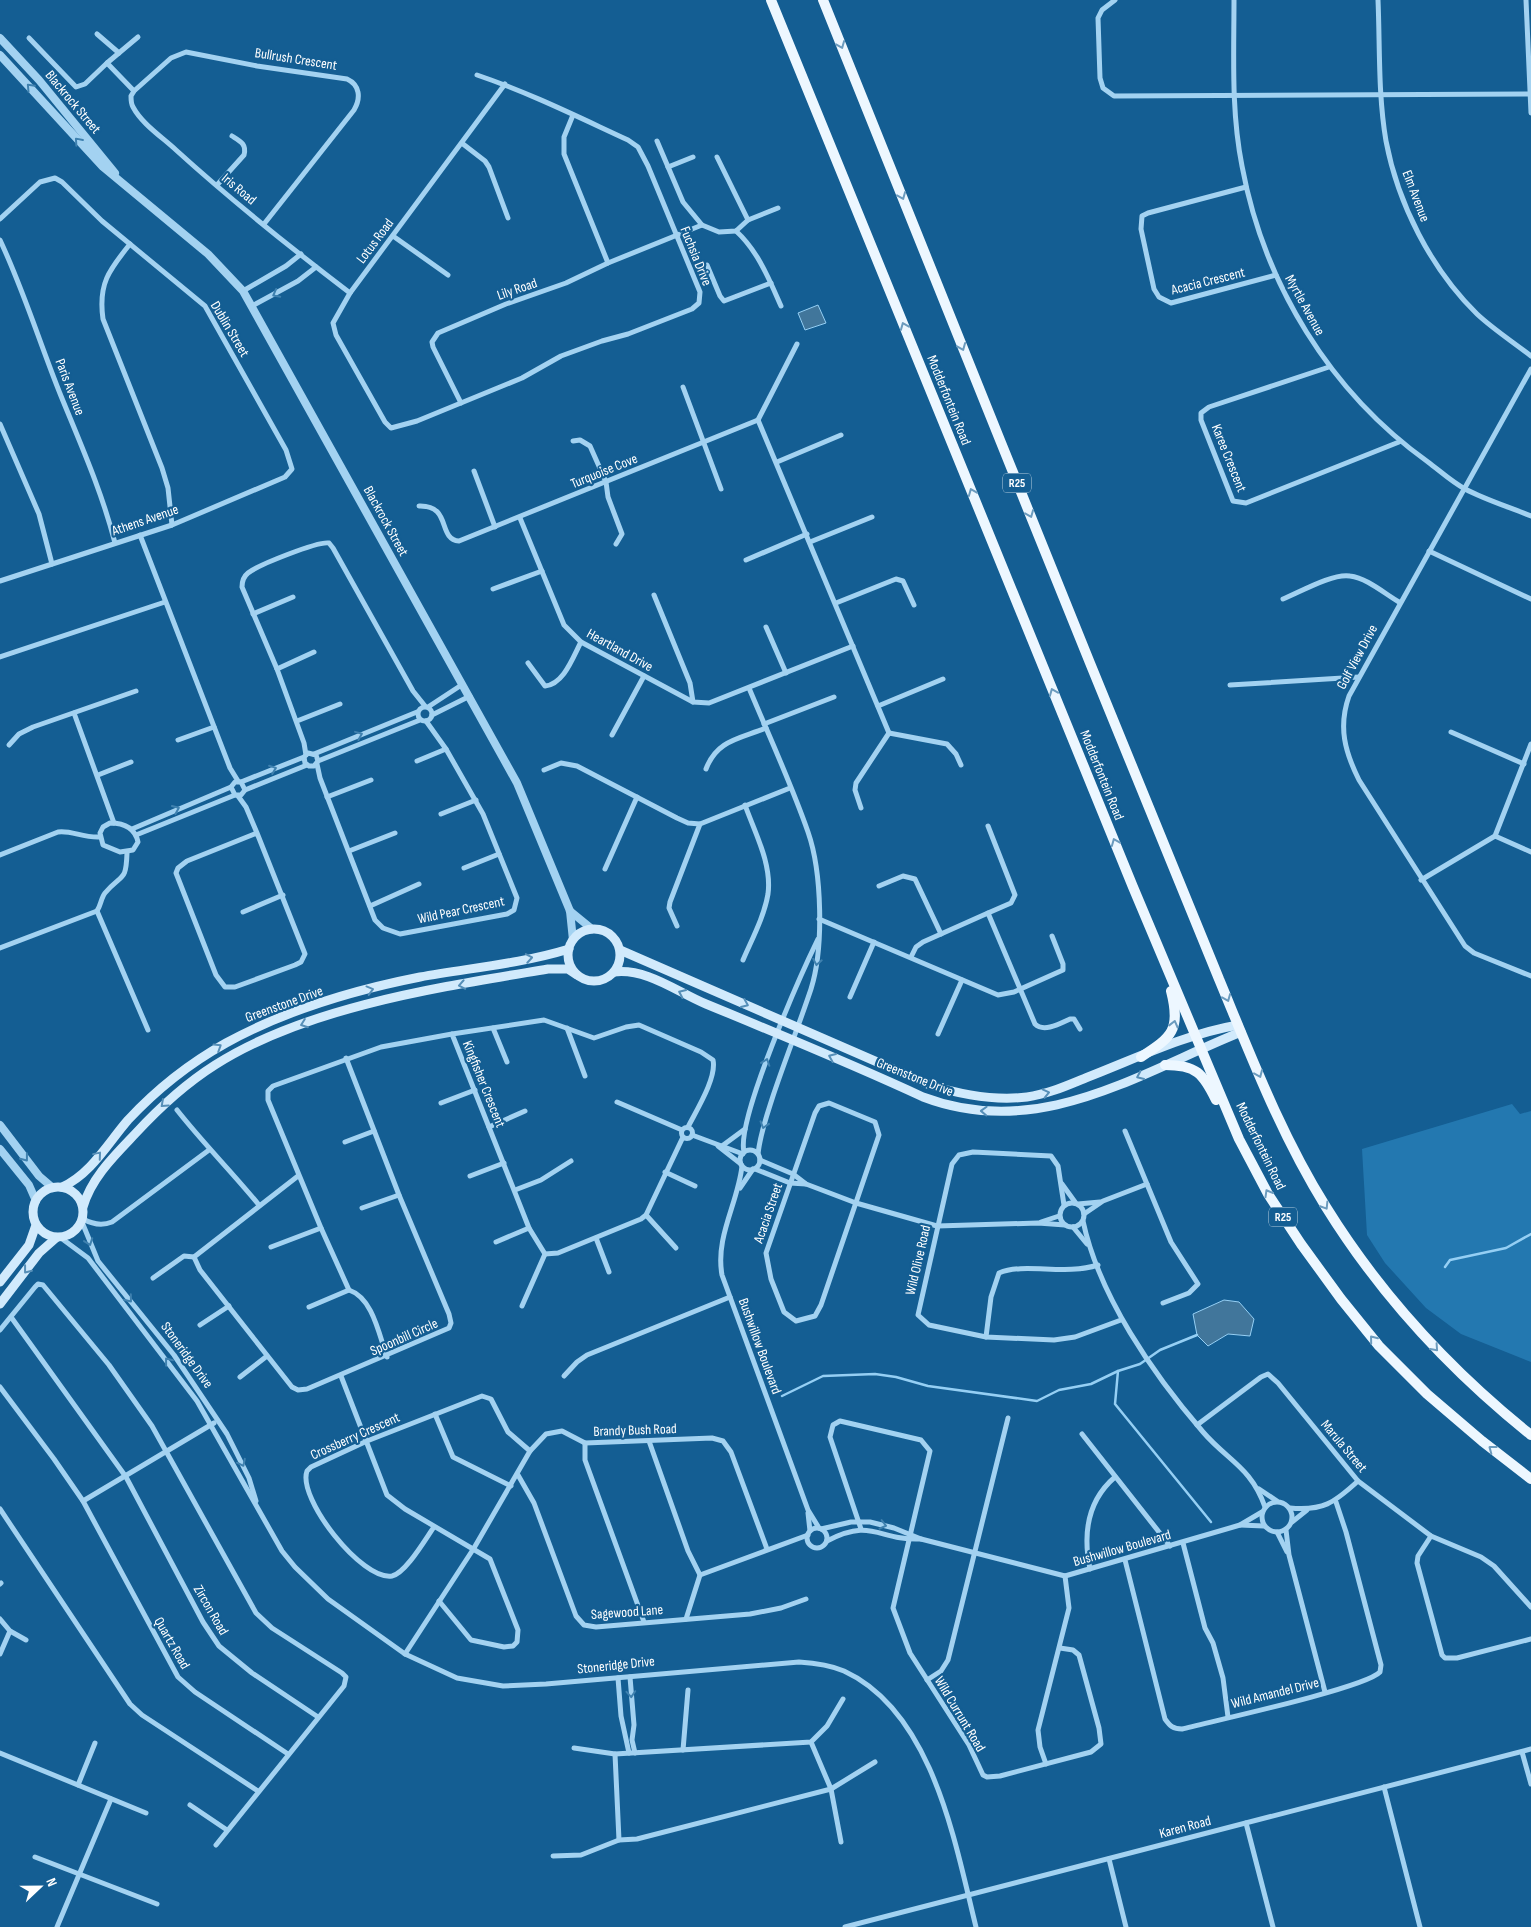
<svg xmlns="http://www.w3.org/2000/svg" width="1531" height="1927" font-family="'Sofia Sans Condensed',sans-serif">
<rect width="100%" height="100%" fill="#145e93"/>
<path fill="#2378b0" d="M1512,1104L1520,1114L1531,1111V1362L1461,1334L1426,1308L1385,1263L1367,1235L1362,1149Z"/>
<g fill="#41769b" stroke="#95cff4">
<path d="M818,305L826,323L805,330L798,313Z"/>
<path d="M1224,1300L1239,1302L1254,1319L1250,1336L1228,1334L1208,1346L1197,1335L1193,1314Z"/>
</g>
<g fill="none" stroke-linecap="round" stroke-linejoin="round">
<g stroke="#95cff4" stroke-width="2.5">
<path d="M1445,1267L1450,1260L1506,1248L1531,1234"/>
<path d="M1118,1371L1115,1404L1211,1522"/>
<path d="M782,1396L823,1376L875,1374L896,1377L928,1386L1037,1401L1059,1390L1091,1384L1118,1371L1140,1364L1160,1350L1197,1335"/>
</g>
<g stroke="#a3d2f1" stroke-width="5">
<path d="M1115,0L1102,10L1098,18L1100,78L1103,88L1114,96L1531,94"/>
<path d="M1234,0C1234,55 1231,111 1242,166C1264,284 1330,392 1428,462C1440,471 1452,482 1465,489C1486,500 1509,507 1531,516"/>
<path d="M1378,0C1380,46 1378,95 1386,141C1398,204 1431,269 1477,314C1493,329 1513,342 1531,356"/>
<path d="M1526,0L1531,113"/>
<path d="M97,34L119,53"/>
<path d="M29,38L76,87L85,84L107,63L134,91"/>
<path d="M107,63L138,37"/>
<path d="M477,75C530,93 578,117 628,140L638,147L648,166L700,292L699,303L692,309L628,334L602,341L561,356L522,378L417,421L391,428L385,422L336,335L333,323L350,293L505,84"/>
<path d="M573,115L564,137V154L608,263"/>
<path d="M657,141L683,202L702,225"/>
<path d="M463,144L485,161L489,167L508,218"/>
<path d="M717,157L748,220"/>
<path d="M668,167L693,157"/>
<path d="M217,185L244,155C247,144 240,141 232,136"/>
<path d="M1246,187L1148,213L1142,216L1141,229L1154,289L1159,297L1171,303L1276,275"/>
<path d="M0,219L40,182L55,178L62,182L102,221L205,306L286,450L292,469L285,477L172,525L0,581"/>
<path d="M264,224L354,110C361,98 360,85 347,79L257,66L186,52L171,58L134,91L131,96C131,100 131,104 133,107C142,124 162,137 176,150C231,200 291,248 350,293"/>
<path d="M736,231C758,251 769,279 781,306"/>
<path d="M393,236L448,275"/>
<path d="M0,240C24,291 40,344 61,396C81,445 102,492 115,543"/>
<path d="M130,244C109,270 98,284 103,319L162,468L168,488L172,525"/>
<path d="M707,265L720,296L724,301L771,283"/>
<path d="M243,291L286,266L301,254"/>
<path d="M252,306L298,281L316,267"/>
<path d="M1329,367L1209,407L1201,413V420L1233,501L1246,503L1399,442"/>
<path d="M1531,369L1349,696C1338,727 1345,752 1359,780L1465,946L1474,953L1531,976"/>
<path d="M683,387L721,489"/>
<path d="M461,403L433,347L432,342L438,333L506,304L566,283L608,263L702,225L719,232L736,231L748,220L778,208"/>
<path d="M758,420L889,733"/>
<path d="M758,420L797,344"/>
<path d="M0,424L39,514L52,564"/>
<path d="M573,441L580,440L590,446L606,482L608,497L622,534L616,544"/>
<path d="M777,462L841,435"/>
<path d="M474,471L495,527"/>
<path d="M419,506C452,505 437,539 459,541L758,420"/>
<path d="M520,518L564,625L581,642L693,702L709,703L853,646"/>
<path d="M140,535L230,768L238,781"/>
<path d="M810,542L872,517"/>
<path d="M1429,551L1531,599"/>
<path d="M746,560L807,534"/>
<path d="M493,589L542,571"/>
<path d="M654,595L690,683L693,702"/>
<path d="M1283,599C1300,592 1333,573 1350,576C1367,578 1385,594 1399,602"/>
<path d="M836,603L896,579L903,581L914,605"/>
<path d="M253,614L293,597"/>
<path d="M766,627L786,673"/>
<path d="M0,657L165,602"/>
<path d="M528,663L545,686C564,684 573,657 581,642"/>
<path d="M277,669L314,652"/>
<path d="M1230,685L1359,677"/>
<path d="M749,688C769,736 791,783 808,832C822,872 824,948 811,989C799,1025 785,1060 773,1096C767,1115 760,1134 758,1154"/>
<path d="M878,706L943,679"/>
<circle cx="425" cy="714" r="7"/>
<path d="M428,707L463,684"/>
<path d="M74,713L114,823"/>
<path d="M432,715L470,696"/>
<path d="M297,721L340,704"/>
<path d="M764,724L834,697"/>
<path d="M1451,732L1524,764"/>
<path d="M889,733L947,744L956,754L961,765"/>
<path d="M612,735L644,676"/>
<path d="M178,740L214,727"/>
<path d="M9,745L19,734L33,727L136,691"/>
<path d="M314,754L417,712"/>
<path d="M306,755L304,743L277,669L242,587C242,581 243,577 248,573C258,565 318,541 329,543L333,548L413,691L425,706"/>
<path d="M318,761L420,720"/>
<path d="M417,761L446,749"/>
<path d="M317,764L320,778L375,920L383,928L400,934L507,914L514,910L517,898L483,814L446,749L426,721"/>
<path d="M706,769C717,740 739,739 766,728"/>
<path d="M544,770L561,763L577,766L677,818L688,823L700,824L790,788"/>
<path d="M98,775L131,762"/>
<path d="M241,782L304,757L308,753L316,755L318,761L314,766H309L305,763L304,757"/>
<path d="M245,790L307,765"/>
<path d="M238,796L246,807L257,833L305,954L301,962L295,965L235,987H225L216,975L176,873L178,868L187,861L257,833"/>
<path d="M327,797L371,780"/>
<path d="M861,808L855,790L856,783L889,733"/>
<path d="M441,814L476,800"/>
<path d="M110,823C124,823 135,828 138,842L133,850L120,852L103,845L100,833L103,827Z"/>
<path d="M988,826L1015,895L1011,903L988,913"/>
<path d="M132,829L231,787L235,782H241L245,790L241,795H235L231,787"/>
<path d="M136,835L235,795"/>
<path d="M1495,836L1531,852"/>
<path d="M349,851L395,833"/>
<path d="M0,855L58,832C71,830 83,838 100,837"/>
<path d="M464,868L499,854"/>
<path d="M605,869L637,797"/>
<path d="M1421,880L1495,836L1531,744"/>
<path d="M879,886L903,876L915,879L941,934"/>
<path d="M370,906L419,884"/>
<path d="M97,911L148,1030"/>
<path d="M243,912L283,895"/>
<path d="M819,919L998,995L1014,992L1063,970V964L1052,936"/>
<path d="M677,926L669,908L670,902L700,824"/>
<path d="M0,948L97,911C101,905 101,898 105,893C122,873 126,883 127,853"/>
<path d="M911,957L916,947L923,942L988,913L1035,1024C1044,1033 1061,1023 1070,1019H1074L1080,1029"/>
<path d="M743,960C752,939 764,917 768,894C772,864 755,833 745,805"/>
<path d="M850,997L874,942"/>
<path d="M493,1028L507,1062"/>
<path d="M567,1028L585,1076"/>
<path d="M938,1034L962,980"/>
<path d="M617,1102L682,1130"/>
<path d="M441,1103L475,1090"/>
<path d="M829,1103L875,1122L879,1135L821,1305L815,1316L796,1321L784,1312L771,1279L766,1253L815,1113L819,1106Z"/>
<path d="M177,1110C203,1143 232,1172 259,1205"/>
<path d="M489,1127L525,1111"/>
<circle cx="687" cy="1133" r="5.5"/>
<path d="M1125,1131L1171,1242L1198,1284L1189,1293L1163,1303"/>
<path d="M692,1135L743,1154"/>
<path d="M683,1137L646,1215L641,1219L558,1253L545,1254L529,1228L452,1034L544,1020L594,1038L626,1027L639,1025L701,1052L713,1060C717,1078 696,1111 688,1127"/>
<path d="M345,1142L374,1131"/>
<path d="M718,1146L741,1164"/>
<path d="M722,1146L745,1129"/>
<circle cx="750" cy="1160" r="10"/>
<path d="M744,1152C736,1120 801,974 818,939"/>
<path d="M760,1160L793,1174L806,1184L856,1203L937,1226L1038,1223L1065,1225"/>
<path d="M742,1166C738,1203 715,1237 722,1275L808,1510L819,1528"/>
<path d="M755,1169L790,1183L806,1184"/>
<path d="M665,1172L695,1186"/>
<path d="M298,1176L194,1257L200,1270L292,1387L298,1390L307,1389L449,1328L451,1323L449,1314L399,1195L346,1058"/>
<path d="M470,1176L504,1163"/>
<path d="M1062,1184L1075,1202"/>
<path d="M740,1188L753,1169"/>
<path d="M515,1190L541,1180L571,1161"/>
<circle cx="1072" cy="1215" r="12"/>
<path d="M1078,1204L1100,1202"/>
<path d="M1064,1205L1058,1166L1051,1156L973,1152L959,1155L952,1164L918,1315L929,1325L986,1337L1054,1340L1075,1337L1121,1320"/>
<path d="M362,1208L399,1195"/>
<path d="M1084,1214L1103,1201L1147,1184"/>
<path d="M646,1215L676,1248"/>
<path d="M83,1219C92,1224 102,1226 112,1222L209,1150"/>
<path d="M1083,1221C1099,1296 1153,1374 1203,1432C1228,1461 1251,1467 1265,1507"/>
<path d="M82,1222L98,1261L174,1355L227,1434L249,1478L256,1501"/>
<path d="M1041,1222L1059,1216"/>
<path d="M1073,1227L1087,1244"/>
<path d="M61,1238L88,1258L197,1401L282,1551L295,1567L328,1599L405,1654L457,1678L503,1686L546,1684L799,1662C815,1663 830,1665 844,1671C933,1712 955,1843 976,1927"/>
<path d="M596,1238L609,1272"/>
<path d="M496,1242L529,1228"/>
<path d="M271,1247L321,1228"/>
<path d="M153,1278L184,1256L194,1257"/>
<path d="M349,1290L321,1228L268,1100V1091L273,1086L381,1047L452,1034"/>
<path d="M522,1306L545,1254"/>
<path d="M309,1307L349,1290C373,1298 379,1335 387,1357"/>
<path d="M11,1317L126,1477L203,1622L219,1646L252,1673L318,1717"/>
<path d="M200,1325L229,1306"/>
<path d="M0,1330L35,1287L38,1284L43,1285L109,1365L152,1426L256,1613L272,1628L342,1673L346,1677L344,1686L216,1845"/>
<path d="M986,1337L991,1297L999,1273C1025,1262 1064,1276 1098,1265"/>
<path d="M341,1376L387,1495L405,1509L490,1559L518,1630L517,1642L513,1646L504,1647L471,1640L439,1601"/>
<path d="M564,1376L577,1362L587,1355L730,1297"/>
<path d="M240,1377L267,1356"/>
<path d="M0,1387L54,1459L83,1501L178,1677L195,1692L288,1754"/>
<path d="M435,1414L453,1457L511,1486"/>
<path d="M1197,1425L1261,1377L1268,1374L1278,1383L1358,1481L1431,1536L1481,1557L1494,1566L1531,1607"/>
<path d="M1082,1434L1170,1546"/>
<path d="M649,1441L688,1551L700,1575"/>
<path d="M585,1443V1460L644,1622"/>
<path d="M518,1475L534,1503L576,1616L584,1625L596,1627L750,1614L781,1608L806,1599"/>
<path d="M1259,1489L1277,1501"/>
<path d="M83,1501L214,1423"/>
<circle cx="1277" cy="1517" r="15"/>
<path d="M1290,1508C1323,1511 1334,1503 1358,1481"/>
<path d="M0,1509L130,1704L142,1715L258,1791"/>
<path d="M808,1513L810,1531"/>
<path d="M1292,1522L1307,1510"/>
<path d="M1240,1525L1264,1526"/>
<path d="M434,1527C426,1538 406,1573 392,1576C362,1581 297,1498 307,1471L311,1467L367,1441L482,1396L491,1399L508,1432L530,1451"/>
<circle cx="817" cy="1538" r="10"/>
<path d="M821,1529L851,1522H870L894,1528L921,1539L1065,1576L1240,1525L1262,1512"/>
<path d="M861,1529L830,1437L833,1425L840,1421L921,1440L930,1451L893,1608L910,1653L969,1745L983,1775L987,1777L1000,1776L1091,1752L1101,1744L1099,1728L1079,1655L1073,1650L1060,1648"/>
<path d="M1286,1530L1289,1555L1325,1692"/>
<path d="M1277,1532L1287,1552"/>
<path d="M1431,1536L1418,1556L1417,1563L1442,1655L1445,1658H1457L1531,1639"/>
<path d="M827,1541C873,1517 878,1541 921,1539"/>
<path d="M1183,1543L1205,1628L1213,1643L1223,1678L1228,1717"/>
<path d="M1125,1560L1165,1719C1170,1726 1173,1729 1182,1729C1213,1721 1365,1688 1380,1672L1381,1665L1346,1532L1336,1502"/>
<path d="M1090,1569C1083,1535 1087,1501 1115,1477"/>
<path d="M0,1584L1,1583"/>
<path d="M0,1619L10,1631L26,1640"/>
<path d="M686,1619L700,1575L808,1535"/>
<path d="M0,1654L10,1631"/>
<path d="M405,1654L474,1548L530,1451L546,1434L562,1431L585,1443L712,1438L723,1441L731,1452L767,1549"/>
<path d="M630,1677L634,1725L632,1740L635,1753"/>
<path d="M618,1678L621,1716L629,1753"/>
<path d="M927,1680L941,1671L948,1660L1008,1418"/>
<path d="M811,1742L831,1789L841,1842"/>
<path d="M574,1748L615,1754L811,1742L827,1726L843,1699"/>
<path d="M683,1750L688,1690"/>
<path d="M1522,1752L1531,1784"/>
<path d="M0,1753L146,1813"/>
<path d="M615,1754L619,1840"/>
<path d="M1046,1764L1040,1747L1038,1730L1069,1608L1065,1576"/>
<path d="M78,1785L95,1743"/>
<path d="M1384,1787L1420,1927"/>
<path d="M190,1805L227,1830"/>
<path d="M1246,1823L1273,1927"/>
<path d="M553,1856L581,1855L619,1840L637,1839L831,1789L875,1762"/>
<path d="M35,1857L157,1904"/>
<path d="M1109,1859L1126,1927"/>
<path d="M57,1927L111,1799"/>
<path d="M845,1927L1531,1749"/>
</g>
<g stroke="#a3d2f1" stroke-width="8">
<path d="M0,38L39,80L115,173"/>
<path d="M0,55L103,167L208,254L243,291L517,783L570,911L573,940"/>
<path d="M570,911L592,929"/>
<path d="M0,1125L39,1176L53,1188"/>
<path d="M0,1149L29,1185L36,1201"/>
</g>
<g stroke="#d1eafc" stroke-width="9">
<circle cx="594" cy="955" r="26"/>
<path d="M620,950L930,1085C962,1095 994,1101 1027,1097C1049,1094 1068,1085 1088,1077C1137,1058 1186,1034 1238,1025"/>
<path d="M614,972C647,968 677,992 706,1004C779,1034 852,1064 923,1097C1039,1141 1137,1074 1241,1032"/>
<circle cx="58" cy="1212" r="25"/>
<path d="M62,1187C91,1174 108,1143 128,1120C156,1090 190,1063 226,1043C284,1011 354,990 420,977C469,968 520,964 569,949"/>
<path d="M83,1207C91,1178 115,1155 135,1134C159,1108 185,1084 215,1065C308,1006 441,987 548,969H568L577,975"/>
<path d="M0,1282L29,1245L36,1225"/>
<path d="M0,1304L39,1253L56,1238"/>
</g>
<g stroke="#edf7ff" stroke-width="10">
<path d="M771,0L1133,887L1239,1139L1268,1194L1301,1244L1341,1299L1379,1346L1427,1394L1482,1441L1531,1479"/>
<path d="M823,0C911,221 1001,442 1090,663C1133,769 1176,874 1219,979C1251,1056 1281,1135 1326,1207C1380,1294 1451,1371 1531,1435"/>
<path d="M1141,1057C1172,1037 1181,1030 1171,991"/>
<path d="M1165,1065C1196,1065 1203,1073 1216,1100"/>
</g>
</g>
<defs><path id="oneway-chevron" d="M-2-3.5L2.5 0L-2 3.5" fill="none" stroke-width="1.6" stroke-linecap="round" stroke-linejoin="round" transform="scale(1.25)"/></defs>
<g stroke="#6b9bbe">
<use href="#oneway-chevron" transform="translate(841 45) rotate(68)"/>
<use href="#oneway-chevron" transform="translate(902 196) rotate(68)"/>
<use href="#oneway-chevron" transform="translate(904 326) rotate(-112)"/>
<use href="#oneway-chevron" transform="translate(962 347) rotate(68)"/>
<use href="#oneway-chevron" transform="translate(972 492) rotate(-112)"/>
<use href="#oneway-chevron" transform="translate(1030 514) rotate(68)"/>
<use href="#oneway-chevron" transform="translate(1053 692) rotate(-112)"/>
<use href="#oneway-chevron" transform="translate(1115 842) rotate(-112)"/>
<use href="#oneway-chevron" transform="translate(1227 998) rotate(68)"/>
<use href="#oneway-chevron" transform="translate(1174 1024) rotate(-76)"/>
<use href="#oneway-chevron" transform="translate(1259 1074) rotate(67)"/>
<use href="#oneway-chevron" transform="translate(1268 1193) rotate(-120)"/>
<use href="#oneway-chevron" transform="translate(1325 1206) rotate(58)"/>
<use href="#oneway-chevron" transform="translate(1373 1339) rotate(-129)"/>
<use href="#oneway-chevron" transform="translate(1435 1348) rotate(48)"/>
<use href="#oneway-chevron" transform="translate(1492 1449) rotate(-143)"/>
</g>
<g stroke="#3f81af">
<use href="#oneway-chevron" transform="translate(30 87) rotate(-133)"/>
<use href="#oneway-chevron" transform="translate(78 141) rotate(-131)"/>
<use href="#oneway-chevron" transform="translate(276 294) rotate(152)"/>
<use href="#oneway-chevron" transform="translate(359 735) rotate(-22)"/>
<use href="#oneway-chevron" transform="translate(273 769) rotate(-21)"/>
<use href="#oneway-chevron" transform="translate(176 809) rotate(-24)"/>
<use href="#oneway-chevron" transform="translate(817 962) rotate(100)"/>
<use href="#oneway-chevron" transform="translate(766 1062) rotate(-71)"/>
<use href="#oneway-chevron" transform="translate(764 1125) rotate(107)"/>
<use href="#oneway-chevron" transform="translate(25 1158) rotate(52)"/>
<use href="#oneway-chevron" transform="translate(89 1242) rotate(70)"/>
<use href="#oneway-chevron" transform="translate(129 1299) rotate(51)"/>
<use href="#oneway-chevron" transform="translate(168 1361) rotate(-128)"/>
<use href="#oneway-chevron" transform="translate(242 1463) rotate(64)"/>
<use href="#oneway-chevron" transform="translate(883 1525) rotate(14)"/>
<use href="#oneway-chevron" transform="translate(631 1694) rotate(86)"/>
</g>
<g stroke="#568fb8">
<use href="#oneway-chevron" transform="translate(529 958) rotate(-10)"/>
<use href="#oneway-chevron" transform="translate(462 985) rotate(169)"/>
<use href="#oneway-chevron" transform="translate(370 990) rotate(-15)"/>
<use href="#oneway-chevron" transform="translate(682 993) rotate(-155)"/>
<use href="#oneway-chevron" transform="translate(745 1004) rotate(23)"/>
<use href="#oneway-chevron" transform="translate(304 1024) rotate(160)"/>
<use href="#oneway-chevron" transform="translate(218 1047) rotate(-32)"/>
<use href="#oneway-chevron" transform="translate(832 1057) rotate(-157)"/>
<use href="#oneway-chevron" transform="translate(1140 1076) rotate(155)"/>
<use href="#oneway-chevron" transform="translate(1046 1093) rotate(-13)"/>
<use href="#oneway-chevron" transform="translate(164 1104) rotate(138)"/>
<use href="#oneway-chevron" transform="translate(984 1111) rotate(-178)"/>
<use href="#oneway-chevron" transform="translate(98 1155) rotate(-50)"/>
<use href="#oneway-chevron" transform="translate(27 1270) rotate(128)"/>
</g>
<g text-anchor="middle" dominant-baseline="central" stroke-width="4.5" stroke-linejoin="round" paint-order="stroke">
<g fill="#145e93" stroke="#b8cfdf" stroke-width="1">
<rect x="1003" y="473.5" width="28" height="19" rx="4"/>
<rect x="1269" y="1207.5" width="28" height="19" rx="4"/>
</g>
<g font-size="12" font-weight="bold" fill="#fff">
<text x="1017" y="483">R25</text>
<text x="1283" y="1217">R25</text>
</g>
<g font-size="14" fill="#fff" stroke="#145e93">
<text transform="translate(296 59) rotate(9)">Bullrush Crescent</text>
<text transform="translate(73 102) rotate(50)">Blackrock Street</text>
<text transform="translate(239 189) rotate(40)">Iris Road</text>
<text transform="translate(1416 196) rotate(69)">Elm Avenue</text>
<text transform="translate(375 241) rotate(-53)">Lotus Road</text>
<text transform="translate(696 256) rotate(68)">Fuchsia Drive</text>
<text transform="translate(1208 281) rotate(-14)">Acacia Crescent</text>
<text transform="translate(517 289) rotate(-19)">Lily Road</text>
<text transform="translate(1305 305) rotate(61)">Myrtle Avenue</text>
<text transform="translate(230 329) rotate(59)">Dublin Street</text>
<text transform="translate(70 387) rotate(69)">Paris Avenue</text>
<text transform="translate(949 400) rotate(68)">Modderfontein Road</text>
<text transform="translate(1229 458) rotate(68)">Karee Crescent</text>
<text transform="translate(604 471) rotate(-22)">Turquoise Cove</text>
<text transform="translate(145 520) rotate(-19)">Athens Avenue</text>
<text transform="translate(386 521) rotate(61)">Blackrock Street</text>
<text transform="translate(620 650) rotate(29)">Heartland Drive</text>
<text transform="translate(1357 657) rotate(-62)">Golf View Drive</text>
<text transform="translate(1102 775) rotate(68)">Modderfontein Road</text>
<text transform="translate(461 910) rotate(-12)">Wild Pear Crescent</text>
<text transform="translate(284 1004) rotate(-20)">Greenstone Drive</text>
<text transform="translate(915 1077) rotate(22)">Greenstone Drive</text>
<text transform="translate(484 1084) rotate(68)">Kingfisher Crescent</text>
<text transform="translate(1261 1146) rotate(64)">Modderfontein Road</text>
<text transform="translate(768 1213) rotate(-71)">Acacia Street</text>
<text transform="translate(918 1260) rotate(-77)">Wild Olive Road</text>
<text transform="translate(404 1337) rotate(-24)">Spoonbill Circle</text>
<text transform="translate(760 1346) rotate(70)">Bushwillow Boulevard</text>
<text transform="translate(187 1355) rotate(54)">Stoneridge Drive</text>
<text transform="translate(635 1430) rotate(-2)">Brandy Bush Road</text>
<text transform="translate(355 1436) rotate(-24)">Crossberry Crescent</text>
<text transform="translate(1344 1446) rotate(50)">Marula Street</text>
<text transform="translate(1122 1548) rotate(-16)">Bushwillow Boulevard</text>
<text transform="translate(211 1610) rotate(60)">Zircon Road</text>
<text transform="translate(627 1612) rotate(-4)">Sagewood Lane</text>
<text transform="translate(172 1643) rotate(60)">Quartz Road</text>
<text transform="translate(616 1665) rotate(-6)">Stoneridge Drive</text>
<text transform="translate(1275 1693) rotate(-14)">Wild Amandel Drive</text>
<text transform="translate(960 1714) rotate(59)">Wild Currunt Road</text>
<text transform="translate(1185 1827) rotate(-15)">Karen Road</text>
</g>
</g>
<g transform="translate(40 1887) rotate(68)" stroke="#145e93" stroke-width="4" paint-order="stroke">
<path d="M0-4L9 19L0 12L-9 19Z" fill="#ffffff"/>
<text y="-8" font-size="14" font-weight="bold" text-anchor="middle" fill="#ffffff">N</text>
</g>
</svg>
